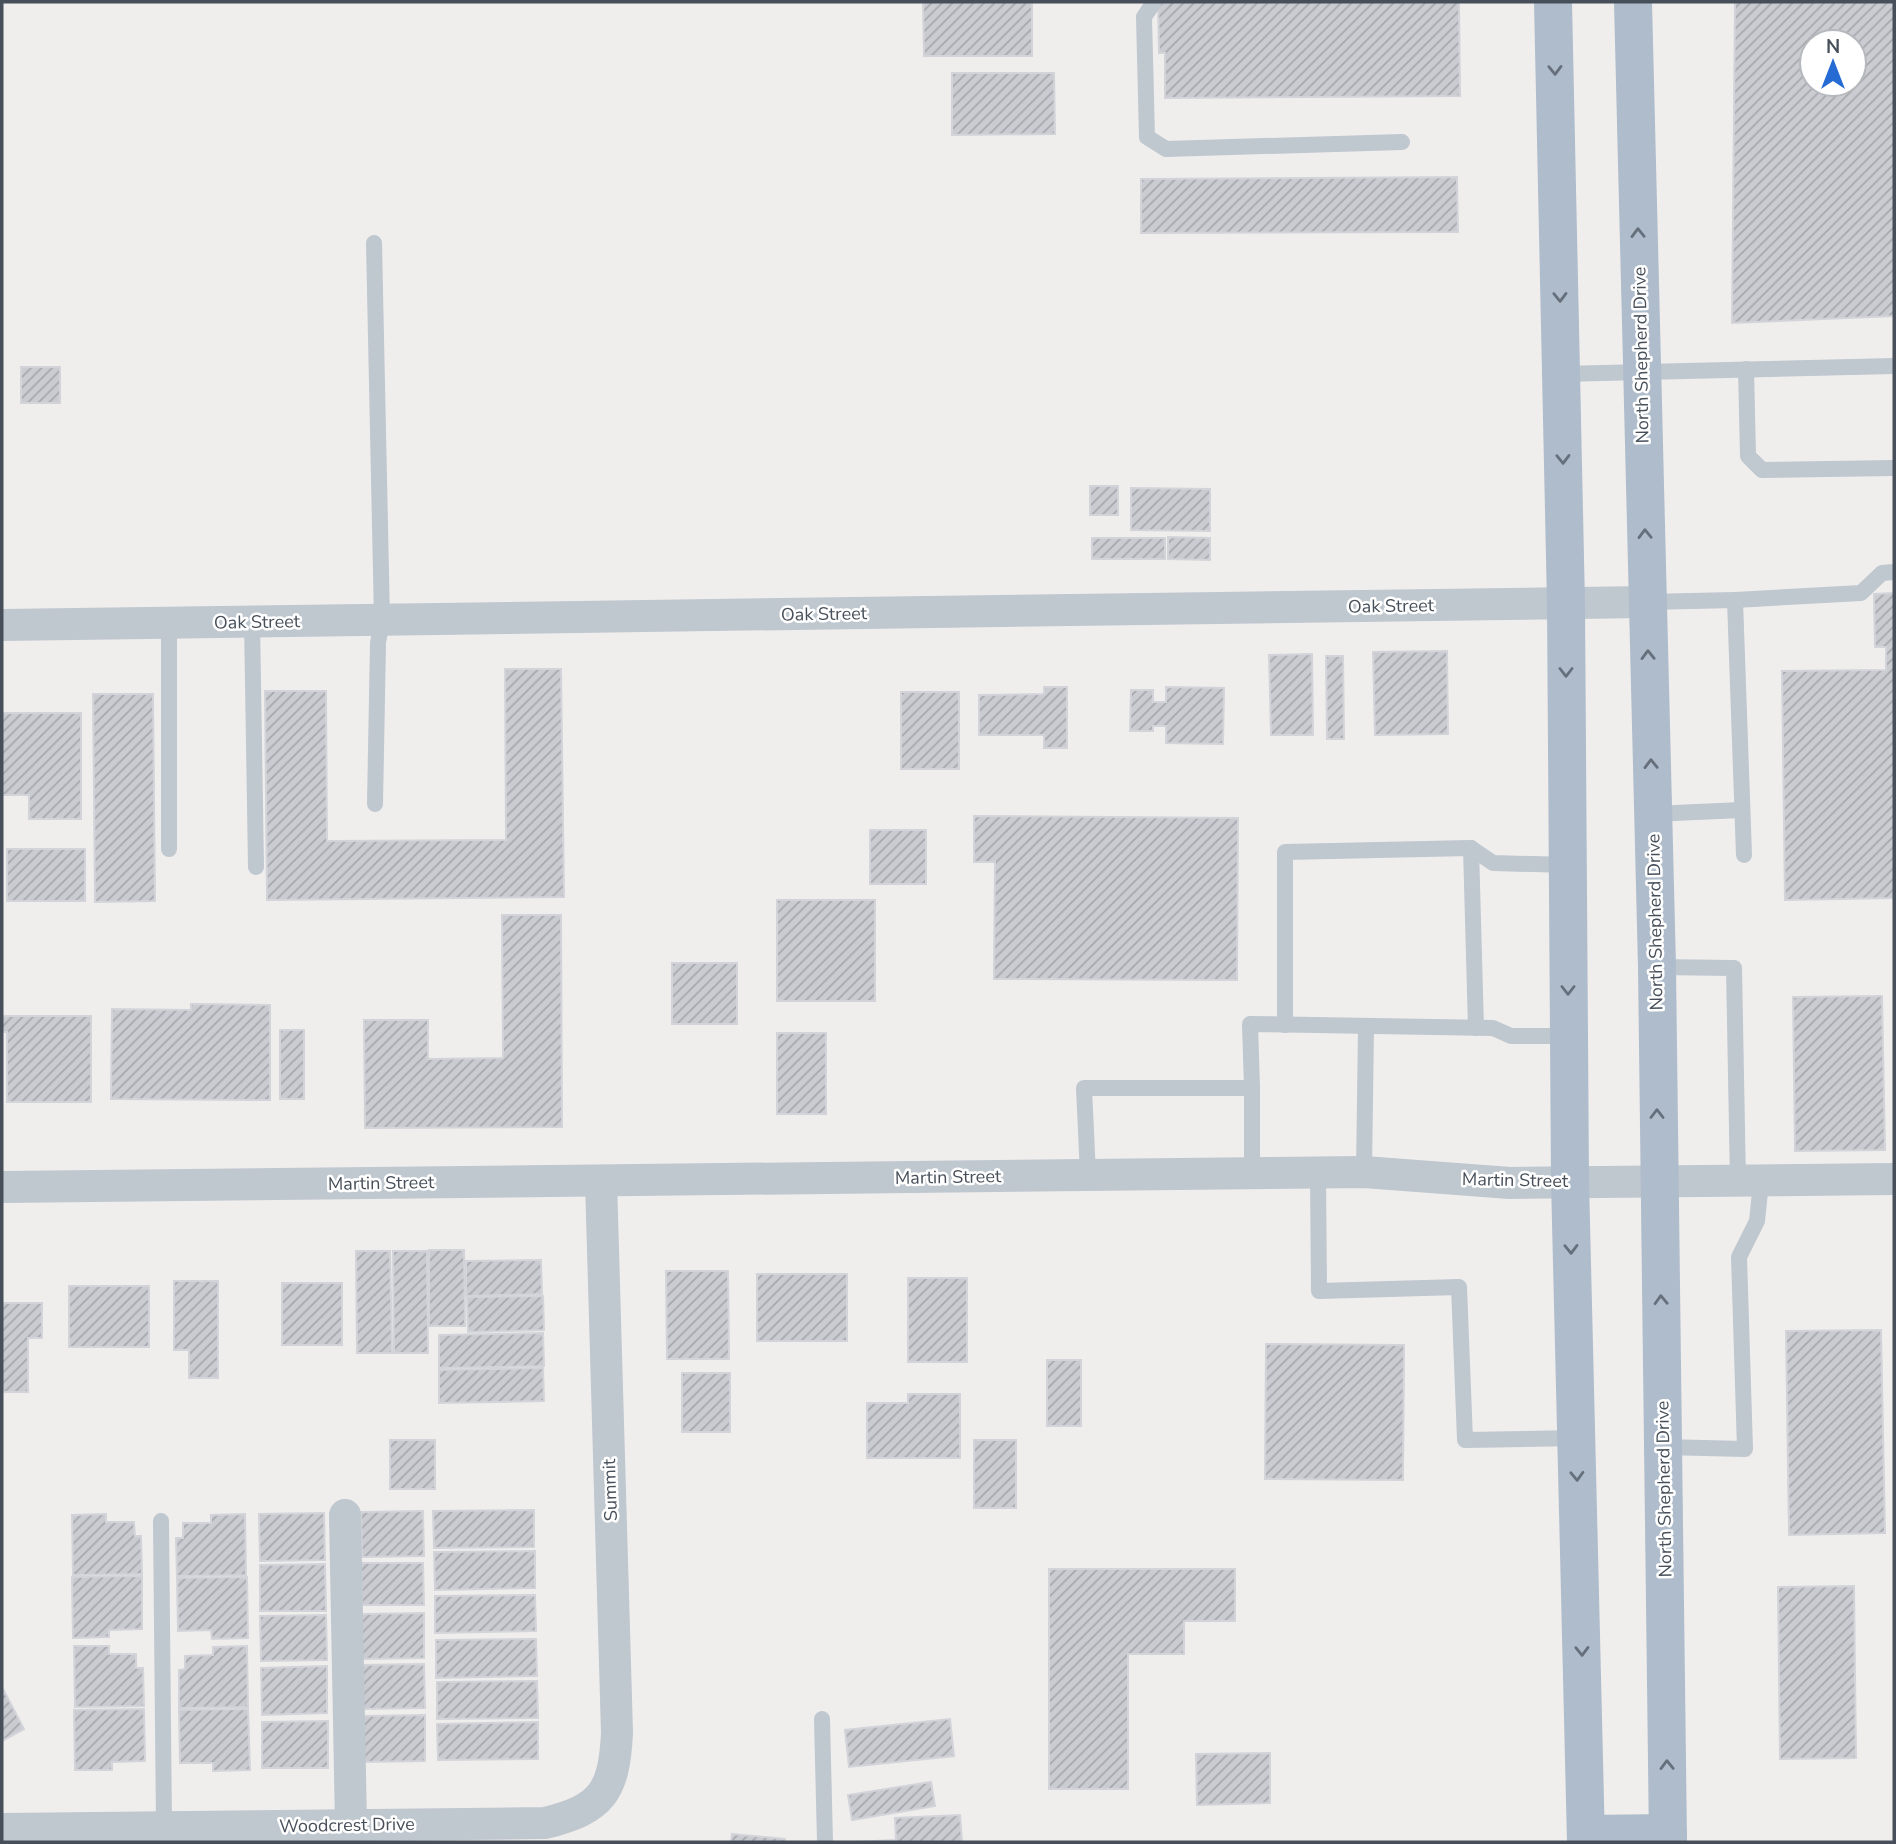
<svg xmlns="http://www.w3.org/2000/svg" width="1896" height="1844" font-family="'Nunito Sans',sans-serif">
<defs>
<pattern id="building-hatch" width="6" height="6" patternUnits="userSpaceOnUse" patternTransform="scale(1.75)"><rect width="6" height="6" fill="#cbccd2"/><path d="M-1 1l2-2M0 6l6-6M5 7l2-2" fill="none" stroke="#a7a8ad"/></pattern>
</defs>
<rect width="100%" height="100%" fill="#f0eeed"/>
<g fill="url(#building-hatch)" stroke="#d2d4d9" stroke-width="2" fill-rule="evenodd">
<path d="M923,2H1032V56H924Z"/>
<path d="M1158,2H1459L1460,96L1165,98V53H1159Z"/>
<path d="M1735,2H1894V316L1732,323ZM1812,42H1854V84H1812Z"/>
<path d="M952,73H1054L1055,134L952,135Z"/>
<path d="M1457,177L1458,232L1141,233V179Z"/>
<rect x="21" y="367" width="39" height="36"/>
<rect x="1090" y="486" width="28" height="29"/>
<path d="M1131,488L1210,489V531L1131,530Z"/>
<path d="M1168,537L1210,538V560L1168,559Z"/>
<rect x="1092" y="538" width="73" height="21"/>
<path d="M1894,593V898L1785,900L1782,671L1886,670V647H1875L1874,594Z"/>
<path d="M1447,651L1448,734L1375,735L1373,652Z"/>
<path d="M1312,654L1313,735H1271L1269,655Z"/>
<path d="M1326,656H1343L1344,739H1327Z"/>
<path d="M505,669H561L564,897L267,900L265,691H326L327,841L506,840Z"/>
<path d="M1044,687H1067V748H1044V735H979V695L1044,694Z"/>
<path d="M1166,687L1224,688L1223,744L1166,743V726H1153V731H1130L1131,690H1153V702H1166Z"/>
<rect x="901" y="692" width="58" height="77"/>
<path d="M93,694H153L155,901L95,902Z"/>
<path d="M2,713H81V819H29V795H2Z"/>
<path d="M974,816L1238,818L1237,980L994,979L995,862H974Z"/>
<rect x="870" y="830" width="56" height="54"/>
<rect x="7" y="849" width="78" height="52"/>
<rect x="777" y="900" width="98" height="101"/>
<path d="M502,915H561L562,1127L365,1128L364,1020H428V1059L503,1058Z"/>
<rect x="672" y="963" width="65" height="61"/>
<path d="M1882,996L1885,1150L1795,1151L1793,997Z"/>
<path d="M191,1004L270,1005V1100L111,1099L112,1009L191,1010Z"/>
<path d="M2,1016H91V1102H7V1032H2Z"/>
<rect x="280" y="1030" width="24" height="69"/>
<rect x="777" y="1033" width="49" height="81"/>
<path d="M429,1250H464L465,1326H429Z"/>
<path d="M356,1251H390L392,1353H357Z"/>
<path d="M393,1251H427L428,1353H394Z"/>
<path d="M541,1260L542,1294L466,1296V1261Z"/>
<path d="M666,1271H728L729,1359H667Z"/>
<rect x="757" y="1274" width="90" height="67"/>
<rect x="908" y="1278" width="59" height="84"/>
<path d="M174,1281H218V1378H189V1350H174Z"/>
<rect x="282" y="1283" width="60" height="62"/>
<rect x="69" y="1286" width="80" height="61"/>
<path d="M543,1296L544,1330L468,1332L467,1297Z"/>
<path d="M2,1303H42V1338H28V1392H2Z"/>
<path d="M1881,1330L1885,1533L1789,1535L1786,1331Z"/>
<path d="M543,1333L544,1366L439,1368V1335Z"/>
<path d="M1266,1344L1404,1345L1403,1480L1265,1479Z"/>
<rect x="1047" y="1360" width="34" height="66"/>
<path d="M543,1368L544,1401L439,1403V1370Z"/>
<rect x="682" y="1373" width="48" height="59"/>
<path d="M908,1394H960V1458H867V1403H908Z"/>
<rect x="390" y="1440" width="45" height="49"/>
<rect x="974" y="1440" width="42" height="68"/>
<path d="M534,1510V1547L434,1548L433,1511Z"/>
<path d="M423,1511L424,1556L362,1557L361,1512Z"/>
<path d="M324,1513L325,1560L260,1561L259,1514Z"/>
<path d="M106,1514V1522H134L135,1536H141L142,1574L73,1575L72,1515Z"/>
<path d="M245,1514L246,1575L177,1576L176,1538H183V1523H211V1515Z"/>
<path d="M535,1551V1588L435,1590L434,1552Z"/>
<path d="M361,1563H423L424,1605H362Z"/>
<path d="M325,1564L326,1611H260V1565Z"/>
<path d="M1049,1569H1235V1621H1184V1654H1128V1789H1049Z"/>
<path d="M142,1576V1629L109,1630V1637L73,1638L72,1577Z"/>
<path d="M247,1577L248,1638L212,1639L211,1630L178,1631L177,1578Z"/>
<path d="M1854,1586L1856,1758L1780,1759L1778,1587Z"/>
<path d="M535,1595L536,1631L435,1633V1596Z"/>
<path d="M424,1613V1658L362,1659V1614Z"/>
<path d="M326,1615L327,1660L261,1661L260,1616Z"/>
<path d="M536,1639L537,1676L436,1678V1640Z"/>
<path d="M74,1646H109V1654H136V1668H143L144,1706L75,1707Z"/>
<path d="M247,1646L248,1707L179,1708V1670L185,1669V1656L213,1655V1647Z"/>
<path d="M424,1664L425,1708L362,1709V1665Z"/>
<path d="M327,1666V1713L262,1715L261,1668Z"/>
<path d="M537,1681L538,1718L437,1719V1682Z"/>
<path d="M2,1687L24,1729L2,1741Z"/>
<path d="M144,1709L145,1761L112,1762V1770H75L74,1710Z"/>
<path d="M248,1709L250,1770L213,1771V1763H180L179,1710Z"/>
<path d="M425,1715V1761L363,1762L362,1716Z"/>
<path d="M950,1719L954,1756L849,1767L845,1730Z"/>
<path d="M328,1721V1768H262V1722Z"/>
<path d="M538,1722V1759L438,1760L437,1724Z"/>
<path d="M1270,1753V1803L1197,1805L1196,1754Z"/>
<path d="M931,1782L935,1806L852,1820L848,1795Z"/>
<path d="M960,1815L962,1842H854L896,1840L895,1818Z"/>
<path d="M732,1834L785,1839V1842H731Z"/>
</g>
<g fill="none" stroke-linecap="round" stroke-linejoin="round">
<g stroke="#bfc7cf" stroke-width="16">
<path d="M1154,2L1144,17L1147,137L1166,149L1402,142"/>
<path d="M374,243L382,620L378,643L375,804"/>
<path d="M1746,369L1748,456L1762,470L1894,468"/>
<path d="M1561,374L1894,366"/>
<path d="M1735,600L1861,593L1882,573L1894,572"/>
<path d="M1647,602L1735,600L1744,855"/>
<path d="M252,621L256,867"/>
<path d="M169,623V849"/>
<path d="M1652,814L1742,810"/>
<path d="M1471,848L1476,1028"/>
<path d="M1657,967L1734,968L1738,1182"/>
<path d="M1285,1025V852L1471,848L1493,863L1568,865"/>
<path d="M1252,1088L1250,1024L1493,1028L1511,1036H1568"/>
<path d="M1364,1172L1366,1026"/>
<path d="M1318,1173L1319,1291L1459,1287L1465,1440L1576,1438"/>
<path d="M1088,1175L1084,1088H1252V1173"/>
<path d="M1663,1447L1745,1449L1739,1257L1757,1221L1761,1182"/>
<path d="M161,1521L164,1827"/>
<path d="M822,1719L825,1842"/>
</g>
<g stroke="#bfc7cf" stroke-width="32">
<path d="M2,625L1647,602"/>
<path d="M2,1187L1364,1172L1510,1183L1894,1179"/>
<path d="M345,1515L351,1825"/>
<path d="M2,1829L545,1823C602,1809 614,1792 617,1733L601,1181"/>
</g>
<g stroke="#afbccb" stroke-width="38">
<path d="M1553,2L1566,604L1570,1181L1586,1842"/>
<path d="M1633,2L1657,967L1668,1842"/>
<path d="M1586,1834L1668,1833"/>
</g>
</g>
<defs><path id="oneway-chevron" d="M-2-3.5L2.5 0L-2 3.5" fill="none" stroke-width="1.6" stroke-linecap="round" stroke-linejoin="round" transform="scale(1.75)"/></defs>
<g stroke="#66707c">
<use href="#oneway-chevron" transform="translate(1555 70) rotate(89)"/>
<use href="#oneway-chevron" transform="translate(1638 233) rotate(-91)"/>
<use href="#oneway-chevron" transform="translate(1560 297) rotate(89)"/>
<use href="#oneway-chevron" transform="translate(1563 459) rotate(89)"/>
<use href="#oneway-chevron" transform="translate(1645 534) rotate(-91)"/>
<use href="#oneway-chevron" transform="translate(1648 655) rotate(-91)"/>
<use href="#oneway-chevron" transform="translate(1566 672) rotate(90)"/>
<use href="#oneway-chevron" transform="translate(1651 764) rotate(-91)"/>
<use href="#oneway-chevron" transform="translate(1568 990) rotate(90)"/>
<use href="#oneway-chevron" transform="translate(1657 1114) rotate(-90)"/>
<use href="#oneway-chevron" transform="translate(1571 1249) rotate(89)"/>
<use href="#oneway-chevron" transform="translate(1661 1300) rotate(-92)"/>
<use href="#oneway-chevron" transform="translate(1577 1476) rotate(88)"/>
<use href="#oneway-chevron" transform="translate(1582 1651) rotate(89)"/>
<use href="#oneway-chevron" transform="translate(1667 1765) rotate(-91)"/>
</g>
<g text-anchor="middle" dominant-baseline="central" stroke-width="5" stroke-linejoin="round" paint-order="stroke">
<g font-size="18" fill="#47505a" stroke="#fff">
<text transform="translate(1641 355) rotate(-91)">North Shepherd Drive</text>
<text transform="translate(1391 606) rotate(-1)">Oak Street</text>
<text transform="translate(824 614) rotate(-1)">Oak Street</text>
<text transform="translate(257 622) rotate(-1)">Oak Street</text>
<text transform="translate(1655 922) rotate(-91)">North Shepherd Drive</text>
<text transform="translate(948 1177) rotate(-1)">Martin Street</text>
<text transform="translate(1515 1180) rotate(1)">Martin Street</text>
<text transform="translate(381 1183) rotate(-1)">Martin Street</text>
<text transform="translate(1664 1489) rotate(-91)">North Shepherd Drive</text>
<text transform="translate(610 1490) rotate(-92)">Summit</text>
<text transform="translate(347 1825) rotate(-1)">Woodcrest Drive</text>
</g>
</g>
<rect width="1896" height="1844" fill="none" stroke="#47505a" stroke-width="7"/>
<g transform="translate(1833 63)"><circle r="33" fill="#ffffff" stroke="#b5b9bd" stroke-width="2"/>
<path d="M0-5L12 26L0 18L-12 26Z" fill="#256bd3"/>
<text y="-10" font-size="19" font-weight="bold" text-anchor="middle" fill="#47505a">N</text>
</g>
</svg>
